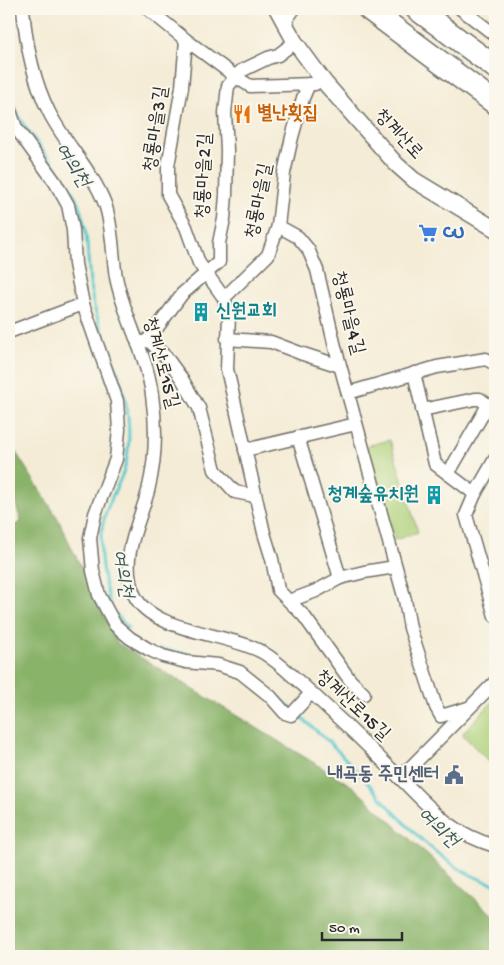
<svg xmlns="http://www.w3.org/2000/svg" width="504" height="965" font-family="'Gochi Hand','Poor Story',sans-serif">
<rect width="100%" height="100%" fill="#fbf7ec"/>
<filter id="ink" filterUnits="userSpaceOnUse"><feTurbulence type="fractalNoise" baseFrequency=".02" numOctaves="2"/><feDisplacementMap in="SourceGraphic" scale="10" xChannelSelector="R" yChannelSelector="G"/><feConvolveMatrix kernelMatrix="1 2 1 2 8 2 1 2 1" color-interpolation-filters="sRGB"/></filter>
<filter id="wash" filterUnits="userSpaceOnUse"><feTurbulence type="fractalNoise" baseFrequency=".0096" numOctaves="4" result="noise"/><feDisplacementMap in="SourceGraphic" scale="20" xChannelSelector="R" yChannelSelector="G"/><feGaussianBlur stdDeviation="1.12" result="paint"/><feColorMatrix in="noise" values="0 0 0 0 0 0 0 0 0 0 0 0 0 0 0 0 0 1.4 0 .05"/><feComposite in="paint" operator="in"/></filter>
<g filter="url(#wash)">
<rect width="100%" height="100%" fill="#f4ecd6"/>
<g fill="#add17a" stroke="#6c7e52">
<path d="M390,440L418,532L395,540L366,446Z"/>
<path d="M493,701L495,702V768L462,734Z"/>
</g>
<path fill="#8ab36a" stroke="#5a6f4a" d="M15,451L57,517L117,643L352,786L495,917V956H9V528L21,522L11,489L9,485V454Z"/>
<g fill="none" stroke-linecap="round" stroke-linejoin="round">
<g stroke="#5ccad0" stroke-width="3">
<path d="M9,91C21,135 55,158 75,196C91,228 86,263 92,297C98,331 118,363 125,398C130,421 131,451 123,473C117,488 108,503 104,519C97,548 102,576 110,604"/>
<path d="M116,614L128,628"/>
<path d="M160,649L220,660"/>
<path d="M281,699L291,708"/>
<path d="M296,713C308,724 321,734 333,746C378,790 432,869 495,884"/>
</g>
</g>
</g>
<g filter="url(#ink)">
<g fill="none" stroke-linecap="round" stroke-linejoin="round">
<g stroke="#716f67" stroke-width="15">
<g id="minor">
<path d="M23,9C26,44 33,80 49,112C65,144 92,170 105,204C113,227 112,253 116,277C124,318 147,354 152,395C157,428 156,459 148,491C139,525 119,558 134,594C150,632 228,633 262,652C278,661 291,675 304,686C337,716 369,747 401,779C432,810 451,833 495,846"/>
<path d="M148,9L186,40L236,77L250,86L315,84"/>
<path d="M461,9L495,35"/>
<path d="M284,23L294,9"/>
<path d="M186,40L182,87L168,166V195L186,227L199,263L224,298L229,315L227,369L264,533L272,559L278,590L304,616L350,680L364,694"/>
<path d="M9,108L16,128L55,182L68,205L73,230L75,264L83,304L117,401L119,430L116,459L95,514L90,538L93,571L99,595L115,625L130,638L148,649L163,656L186,662L218,665L240,672L270,696L285,713L291,715L311,693"/>
<path d="M278,226L298,237L308,249L317,270L335,347L405,600L410,628L436,707L441,716L468,708"/>
<path d="M224,298L268,255L278,226L284,173L292,137L303,98L309,84"/>
<path d="M9,332L83,304"/>
<path d="M227,339L271,342L300,353L340,366"/>
<path d="M148,340L166,357L182,379L199,408L215,470L235,492L255,496"/>
<path d="M138,344L148,340L182,294L219,262V243L224,219L226,195L227,150L225,113L228,86L241,71L268,58L278,55L295,42"/>
<path d="M414,373L435,464L475,494"/>
<path d="M348,393L437,367L486,359L495,364"/>
<path d="M422,410L475,399H480L488,405L448,474"/>
<path d="M298,437L340,578"/>
<path d="M245,450L356,424"/>
<path d="M495,459L475,494L466,515L495,616"/>
<path d="M289,601L316,591L340,578L364,572L395,567"/>
<path d="M400,778L495,682"/>
</g>
</g>
<g stroke="#716f67" stroke-width="18">
<path id="tertiary" d="M277,9L295,42L325,83L396,164L414,180L495,229"/>
</g>
<g stroke="#716f67" stroke-width="25">
<g id="motorway">
<path d="M369,9L495,103"/>
<path d="M417,9L495,67"/>
</g>
</g>
<use href="#minor" stroke="#fff" stroke-width="12"/>
<use href="#tertiary" stroke="#fff" stroke-width="15"/>
<use href="#motorway" stroke="#fff" stroke-width="22"/>
</g>
</g>
<defs>
<g id="restaurant-bare" transform="scale(1.5)"><path d="M-5-6h1v4h1v-4h1v4h1v-4h1v5L-1.5 .5V6h-2V.5L-5-1ZM5-6V6H3V1.5H1.5Q1.5-4 5-6Z" fill="#e8710a" stroke="#fbf7ec" stroke-width="2.5" paint-order="stroke"/></g>
<g id="supermarket-bare" transform="scale(1.5)"><path d="M-6-5.5h2.5l.6 2H6L4.5 2H-2.5L-4.4-4H-6ZM-1.5 3.2a1.3 1.3 0 1 0 .1 0ZM3 3.2a1.3 1.3 0 1 0 .1 0Z" fill="#3f7fe0" stroke="#fbf7ec" stroke-width="2.5" paint-order="stroke"/></g>
<g id="building-bare" transform="scale(1.5)"><path d="M-4-6H4V6H1V3H-1V6H-4ZM-2.5-4.3h1.7v1.8h-1.7ZM.8-4.3h1.7v1.8H.8ZM-2.5-1h1.7V.8h-1.7ZM.8-1h1.7V.8H.8Z" fill="#0f9aa8" stroke="#fbf7ec" stroke-width="2.5" paint-order="stroke"/></g>
<g id="civic-bare" transform="scale(1.5)"><path d="M-.6-6.5H3V-4.5H.6V-3L4-1V1h2V6H-6V1h2V-1L-.6-3ZM-1.2 2.5V6h2.4V2.5Z" fill="#5c6f8a" stroke="#fbf7ec" stroke-width="2.5" paint-order="stroke"/></g>
</defs>
<g fill-rule="evenodd">
<use href="#restaurant-bare" x="242" y="114"/>
<use href="#supermarket-bare" x="428" y="233"/>
<use href="#building-bare" x="201" y="312"/>
<use href="#building-bare" x="434" y="495"/>
<use href="#civic-bare" x="454" y="775"/>
</g>
<g text-anchor="middle" dominant-baseline="central" stroke-width="4" stroke-linejoin="round" paint-order="stroke">
<g font-size="19" font-weight="bold" fill="#c56008" stroke="#fbf7ec" text-anchor="start">
<text x="257" y="114">별난횟집</text>
</g>
<g font-size="19" fill="#2b2b2b" stroke="#fbf7ec">
<text transform="translate(157 129) rotate(-82)">청룡마을3길</text>
<text transform="translate(398 135) rotate(47)">청계산로</text>
<text transform="translate(205 176) rotate(-88)">청룡마을2길</text>
<text transform="translate(260 201) rotate(-79)">청룡마을길</text>
<text transform="translate(347 313) rotate(76)">청룡마을4길</text>
<text transform="translate(160 363) rotate(75)">청계산로15길</text>
<text transform="translate(352 706) rotate(43)">청계산로15길</text>
</g>
<g font-size="19" font-weight="bold" fill="#366cbe" stroke="#fbf7ec" text-anchor="start">
<text x="443" y="233">CU</text>
</g>
<g font-size="19" font-weight="bold" fill="#0d838f" stroke="#fbf7ec" text-anchor="start">
<text x="216" y="312">신원교회</text>
<text x="419" y="495" text-anchor="end">청계숲유치원</text>
</g>
<g font-size="19" font-weight="bold" fill="#4e5e75" stroke="#fbf7ec" text-anchor="end">
<text x="439" y="775">내곡동 주민센터</text>
</g>
<g font-size="20" font-style="italic" fill="#3a5b5d" stroke="#fbf7ec">
<text transform="translate(71 166) rotate(57)">여의천</text>
<text transform="translate(121 574) rotate(80)">여의천</text>
<text transform="translate(437 829) rotate(43)">여의천</text>
</g>
</g>
<rect width="504" height="965" fill="none" stroke="#fbf7ec" stroke-width="30"/>
<path d="M322 932v8h80v-8" fill="none" stroke="#2b2b2b" stroke-width="2.5"/>
<text x="329" y="932" font-size="15" fill="#2b2b2b" stroke="#fbf7ec" stroke-width="4" paint-order="stroke">50 m</text>
</svg>
